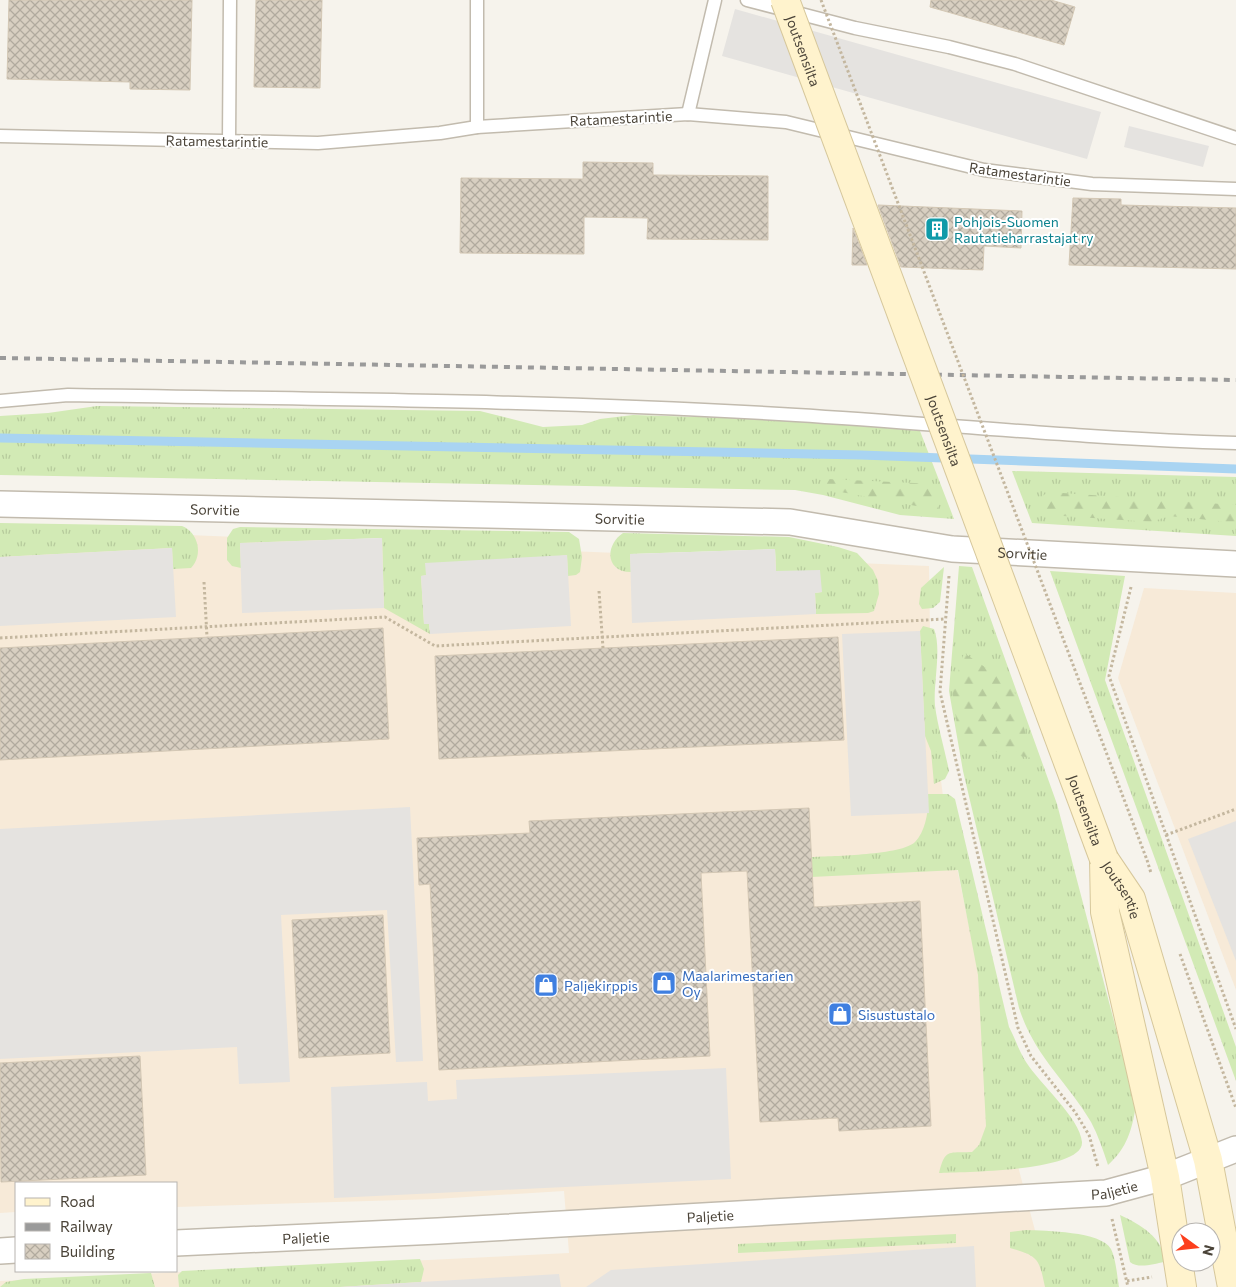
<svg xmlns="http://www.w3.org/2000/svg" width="1236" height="1287" font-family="Commissioner,sans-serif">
<defs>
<pattern id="grass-tufts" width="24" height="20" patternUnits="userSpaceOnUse" patternTransform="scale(1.25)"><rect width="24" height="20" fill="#d2eab5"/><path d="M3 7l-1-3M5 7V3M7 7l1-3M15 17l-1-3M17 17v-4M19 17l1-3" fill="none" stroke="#b6ca9c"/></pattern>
<pattern id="forest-firs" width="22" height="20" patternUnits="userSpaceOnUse" patternTransform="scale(1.25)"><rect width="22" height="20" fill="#d2eab5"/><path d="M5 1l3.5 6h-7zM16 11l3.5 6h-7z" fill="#b6ca9c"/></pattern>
<pattern id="building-cross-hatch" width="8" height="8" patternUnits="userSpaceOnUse" patternTransform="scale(1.25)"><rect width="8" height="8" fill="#d8cfc1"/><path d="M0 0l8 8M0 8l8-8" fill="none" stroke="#b1aa9e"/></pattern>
</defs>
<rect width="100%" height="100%" fill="#f6f3ec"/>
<g fill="#f7ead8">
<path d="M188,535L929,566L931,702L944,804L1019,1170L1050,1287H0V1281L569,1253L564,1191L435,1199L176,1207V1183H16V1212L0,1213V540Z"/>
<path d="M1144,588L1236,593V990L1118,678Z"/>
</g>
<g fill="url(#grass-tufts)">
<path d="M97,406L480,411L543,427L582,425L600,419L633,415L794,420L920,431L954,519L900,515L823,495L795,490L0,475V416L48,413Z"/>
<path d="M1012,471L1236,477V536L1032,523Z"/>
<path d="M0,523L182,526C198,532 204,555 191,568L173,569L172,548L0,557Z"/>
<path d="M240,527L569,532L579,539L582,557L580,572L576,575L568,576L567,555L421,576L424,624H429L430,634L384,608L382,538L240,543L241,568L232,566L227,560V538L233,529Z"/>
<path d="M623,533L789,537L838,547L857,553L873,570L878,581L879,594L874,611L868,613L816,614L815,593L822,592L776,571L775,549L630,554L631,572C605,572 605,545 623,533Z"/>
<path d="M959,566L972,567L1057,804L1136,1105C1132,1130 1127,1148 1108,1165C1103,1150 1098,1135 1091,1122C1066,1080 1035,1057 1019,1008L963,771L949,691Z"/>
<path d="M944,567L940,602L933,608L922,609L919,604L921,588Z"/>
<path d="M1050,571L1125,576L1105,680L1236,1047V1081Z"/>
<path d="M923,626L934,629C942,649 933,683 935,706C938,728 945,750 949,771L945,779L934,784L931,751L925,736L920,631Z"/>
<path d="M928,794H948L955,799L1009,1027C1015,1038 1019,1051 1026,1062C1039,1083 1080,1118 1082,1142C1084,1172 960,1172 939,1173C945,1148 949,1153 972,1152L979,1145L986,1126L978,975L958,870L811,877L812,857C833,856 902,855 915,842C926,831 929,809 928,794Z"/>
<path d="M1120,1215C1139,1224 1165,1238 1164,1262C1154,1264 1138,1269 1130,1262Z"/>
<path d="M1026,1230C1045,1231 1101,1231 1111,1249C1116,1259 1117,1276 1119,1287H1045C1039,1259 1039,1256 1010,1248V1232Z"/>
<path d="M956,1234V1243L738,1253V1244Z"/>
<path d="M420,1259L424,1269L421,1282L339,1287H179L178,1275L182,1271Z"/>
<path d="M151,1273L155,1287H0L6,1282L24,1279Z"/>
</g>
<g fill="url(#forest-firs)">
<path d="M827,479L936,484L938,510L830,490L819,485Z"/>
<path d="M1048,492L1236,505V526L1219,521L1169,516L1151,522L1049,515L1041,510V497Z"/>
<path d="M964,653L1013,686L1032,758L973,748L958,732L952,691Z"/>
</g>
<g fill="#e5e3e0">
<path d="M735,9L1101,112L1087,159L722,56Z"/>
<path d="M1129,126L1209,146L1203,167L1124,147Z"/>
<path d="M382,538L384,608L242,613L240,543Z"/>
<path d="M172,548L176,617L0,626V557Z"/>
<path d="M775,549L776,571L820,570L822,592L815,593L816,614L632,623L630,554Z"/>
<path d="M567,555L571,626L430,634L429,624H424L421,576L426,575L425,563Z"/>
<path d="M920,631L929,813L851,816L842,634Z"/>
<path d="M410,807L423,1061L396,1062L387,910L281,915L290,1082L239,1084L237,1047L0,1059V829Z"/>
<path d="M1236,821V961L1188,839Z"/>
<path d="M726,1068L731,1179L334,1198L331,1087L427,1082L428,1101L457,1099L456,1080Z"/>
<path d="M974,1246L976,1287H586L611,1270Z"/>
<path d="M559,1274L561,1287H340L421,1282Z"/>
</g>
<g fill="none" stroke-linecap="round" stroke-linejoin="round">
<path stroke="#a9d4f2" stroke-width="9" d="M0,438L861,455L1236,469"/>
</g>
<g fill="url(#building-cross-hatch)" stroke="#d3c7b4">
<path d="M9,0H192L190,90L130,89V82L7,79Z"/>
<path d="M256,0H322L320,88L254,87Z"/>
<path d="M931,0H1051L1075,7L1064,45L930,7Z"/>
<path d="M583,162L653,163V175L768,176V240L647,239L648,218L584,217V254L460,253L461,178L583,179Z"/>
<path d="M1073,198L1121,199V205L1236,208V269L1069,265Z"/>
<path d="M878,205L1022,211L1021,248L984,246L983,270L901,267Z"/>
<path d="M853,228L867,265H852Z"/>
<path d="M383,628L389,739L0,760V648Z"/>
<path d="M838,637L844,740L439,759L435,656Z"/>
<path d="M809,808L814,907L920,901L931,1126L839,1131L838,1118L760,1122L747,871L701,873L710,1056L439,1070L430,884L419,885L417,838L530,833L529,821Z"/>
<path d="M383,915L390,1053L299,1058L292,920Z"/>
<path d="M140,1056L146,1175L1,1182L0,1063Z"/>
</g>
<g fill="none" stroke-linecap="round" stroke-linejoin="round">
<g stroke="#c2bbae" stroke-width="15">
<g id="service">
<path d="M747,0L855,28L949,47L1015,64L1236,138"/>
<path d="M688,114L715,0"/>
<path d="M477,127V0"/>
<path d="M0,136L318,143L440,133L477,127L688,114L786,122L984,170L1092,184L1236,189"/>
<path d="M229,141L230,0"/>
<path d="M0,401L68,395C310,399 554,400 796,415C943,424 1089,439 1236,443"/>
</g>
</g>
<g stroke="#c2bbae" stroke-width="28">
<g id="minor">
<path id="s1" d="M0,504L790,522L952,549L1236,564"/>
<path id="s2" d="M176,1243L438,1231L1106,1193L1165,1177L1236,1149"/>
<path d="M0,1251L16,1250"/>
</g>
</g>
<g stroke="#d6c79b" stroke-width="30">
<g id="secondary">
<path id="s3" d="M1104,859L1131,899L1208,1160L1232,1287"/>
<path d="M1104,859L1105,912L1165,1177L1182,1287"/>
</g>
</g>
<g stroke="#c4b79f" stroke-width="3" stroke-dasharray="2.5 2.5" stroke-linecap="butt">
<path d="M949,576L940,692L1018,1028L1031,1056L1075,1112L1089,1135L1098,1167"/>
<path d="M204,582L207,637"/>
<path d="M1131,587L1109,676L1236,1029"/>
<path d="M599,591L603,648"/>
<path d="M0,638L385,617L435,646L945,619"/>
<path d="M1166,835L1236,809"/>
<path d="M1147,860L1151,873"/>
<path d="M1180,954L1236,1108"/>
<path d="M1112,1219L1128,1287"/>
<path d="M1127,1281L1152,1277"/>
</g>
<use href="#service" stroke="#fff" stroke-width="12"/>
<use href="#minor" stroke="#fff" stroke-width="25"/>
<use href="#secondary" stroke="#fff3cd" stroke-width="28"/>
<path stroke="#9a9a9a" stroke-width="4" stroke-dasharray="6 6" stroke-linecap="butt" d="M0,358L1236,380"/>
<g stroke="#d6c79b" stroke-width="30" stroke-linecap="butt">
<g id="secondary-bridge">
<path id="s4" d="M785,0L1104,859"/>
</g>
</g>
<path stroke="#c4b79f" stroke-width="3" stroke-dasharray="2.5 2.5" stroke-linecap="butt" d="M821,0L1147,860"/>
<use href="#secondary-bridge" stroke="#fff3cd" stroke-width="28"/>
</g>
<defs>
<g id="building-square" transform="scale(1.25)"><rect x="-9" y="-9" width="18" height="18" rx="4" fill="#0f9aa8" stroke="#fff"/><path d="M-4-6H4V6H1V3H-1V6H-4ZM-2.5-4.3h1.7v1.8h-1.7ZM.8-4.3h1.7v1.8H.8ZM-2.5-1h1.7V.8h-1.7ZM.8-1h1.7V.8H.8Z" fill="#fff"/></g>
<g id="shop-square" transform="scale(1.25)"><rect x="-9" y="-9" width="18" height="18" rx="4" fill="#3f7fe0" stroke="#fff"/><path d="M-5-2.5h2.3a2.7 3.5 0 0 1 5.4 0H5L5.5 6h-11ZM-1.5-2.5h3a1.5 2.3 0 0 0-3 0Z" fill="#fff"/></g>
</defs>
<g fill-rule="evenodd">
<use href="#building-square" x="937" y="229"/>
<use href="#shop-square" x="664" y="983"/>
<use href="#shop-square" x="546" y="985"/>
<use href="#shop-square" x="840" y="1014"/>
</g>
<g text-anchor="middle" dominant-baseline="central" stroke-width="4" stroke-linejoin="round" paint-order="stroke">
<g font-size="14" fill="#4b4439" stroke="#fff">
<text stroke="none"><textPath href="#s4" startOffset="54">Joutsensilta</textPath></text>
<text transform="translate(621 118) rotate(-3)">Ratamestarintie</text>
<text transform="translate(217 141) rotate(1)">Ratamestarintie</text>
<text transform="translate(1020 174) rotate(8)">Ratamestarintie</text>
<text stroke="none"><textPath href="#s4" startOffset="459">Joutsensilta</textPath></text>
<text stroke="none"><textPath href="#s1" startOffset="215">Sorvitie</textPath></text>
<text stroke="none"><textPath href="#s1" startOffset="620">Sorvitie</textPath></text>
<text stroke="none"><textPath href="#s1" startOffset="1025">Sorvitie</textPath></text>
<text stroke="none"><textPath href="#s4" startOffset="864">Joutsensilta</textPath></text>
<text stroke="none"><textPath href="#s3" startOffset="36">Joutsentie</textPath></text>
<text stroke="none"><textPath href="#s2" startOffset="940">Paljetie</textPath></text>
<text stroke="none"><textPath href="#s2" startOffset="535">Paljetie</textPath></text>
<text stroke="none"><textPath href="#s2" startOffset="130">Paljetie</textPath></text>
</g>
<g font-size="14" fill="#0d838f" stroke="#fff" text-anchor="start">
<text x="954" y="221">Pohjois-Suomen<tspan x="954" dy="16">Rautatieharrastajat ry</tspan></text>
</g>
<g font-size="14" fill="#366cbe" stroke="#fff" text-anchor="start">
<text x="682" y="975">Maalarimestarien<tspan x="682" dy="16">Oy</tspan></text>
<text x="564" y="985">Paljekirppis</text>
<text x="858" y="1014">Sisustustalo</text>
</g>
</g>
<rect x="15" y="1182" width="162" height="90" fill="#ffffff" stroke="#b7b4b0"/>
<rect x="25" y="1198" width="25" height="8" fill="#fff3cd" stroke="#b7b4b0"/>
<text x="60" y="1207" font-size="15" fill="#4b4439">Road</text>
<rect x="25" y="1223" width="25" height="8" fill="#9a9a9a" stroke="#b7b4b0"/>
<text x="60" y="1232" font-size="15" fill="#4b4439">Railway</text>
<rect x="25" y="1244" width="25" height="15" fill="url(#building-cross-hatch)" stroke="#b7b4b0"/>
<text x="60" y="1257" font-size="15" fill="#4b4439">Building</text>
<g transform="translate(1196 1247) rotate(105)"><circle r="24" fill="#ffffff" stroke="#b7b4b0"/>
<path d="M0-4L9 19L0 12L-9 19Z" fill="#fc3f1d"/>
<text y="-8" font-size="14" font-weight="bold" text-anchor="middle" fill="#4b4439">N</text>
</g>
</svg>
